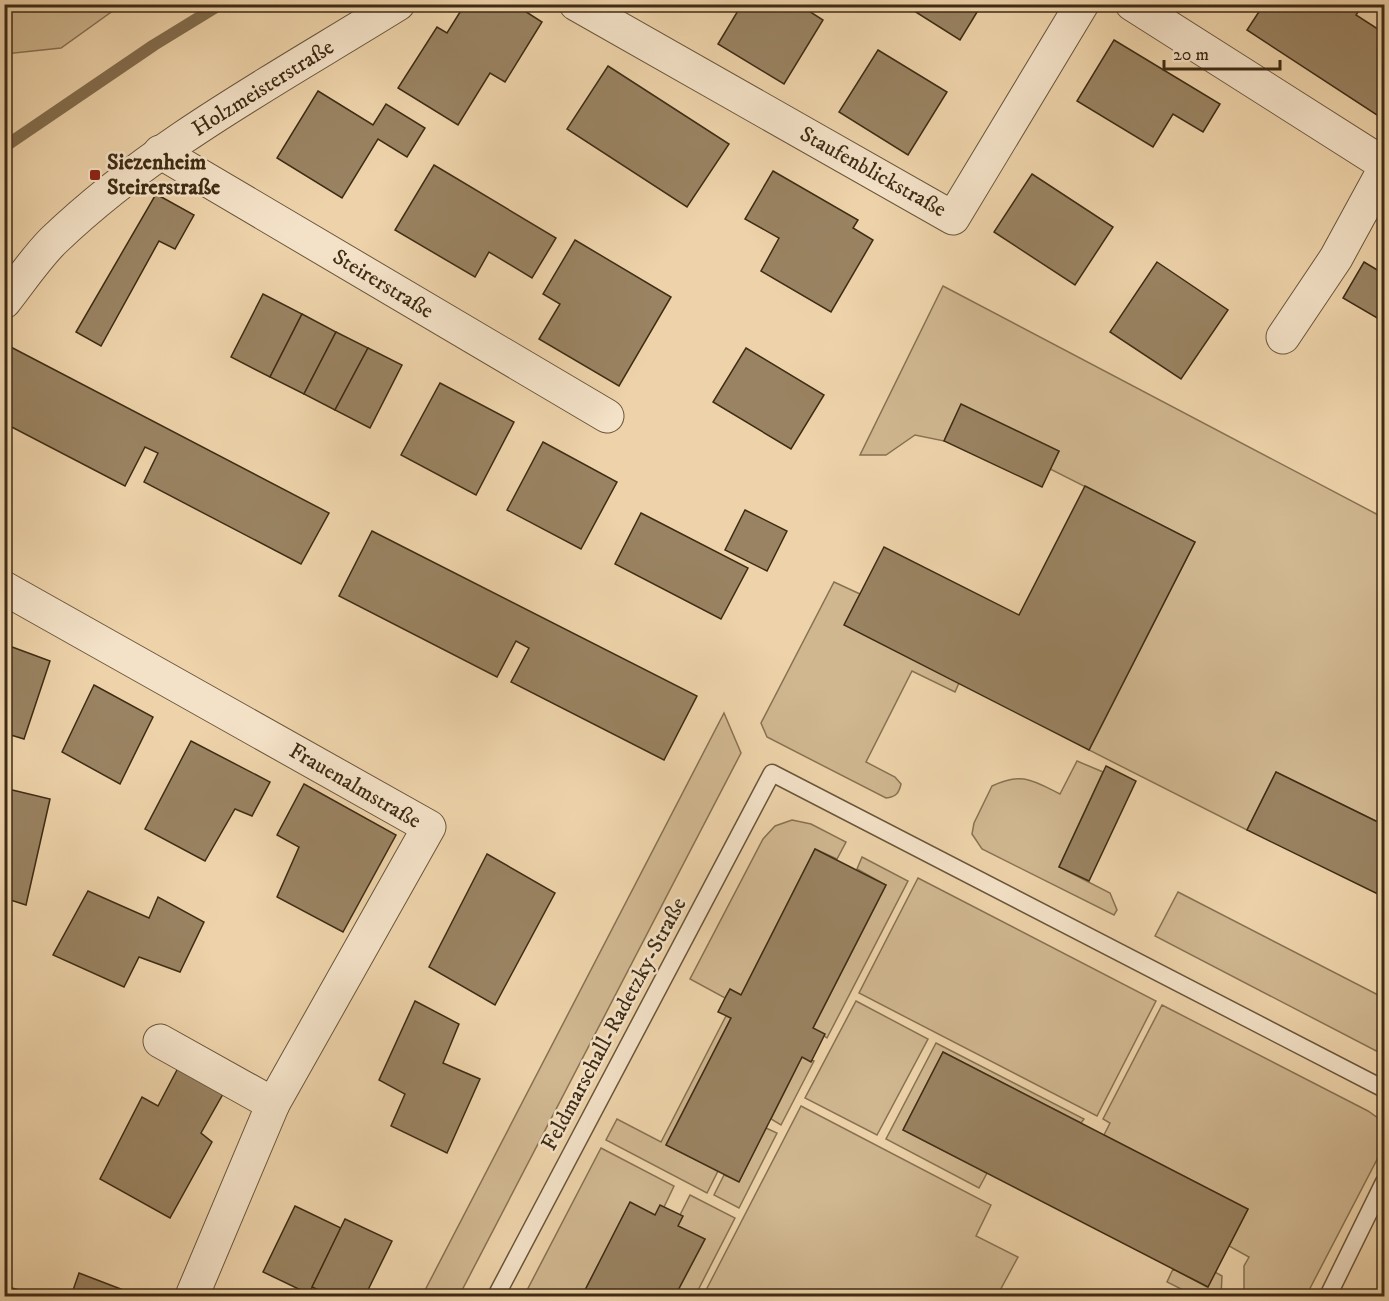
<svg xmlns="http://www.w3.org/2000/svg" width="1389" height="1301" font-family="'IM FELL DW Pica',serif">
<rect width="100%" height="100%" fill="#eed3aa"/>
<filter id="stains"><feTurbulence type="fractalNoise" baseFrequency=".00333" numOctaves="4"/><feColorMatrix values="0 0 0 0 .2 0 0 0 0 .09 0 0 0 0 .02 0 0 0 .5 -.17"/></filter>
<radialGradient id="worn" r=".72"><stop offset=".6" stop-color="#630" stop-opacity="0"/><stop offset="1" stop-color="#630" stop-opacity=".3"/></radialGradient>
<g fill="#d0b790" stroke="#877252" stroke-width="1.5">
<path d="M4,5L5,4L121,5L61,48L5,54Z"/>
<path d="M943,286L1384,518V825L1276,772L1247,830L1089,750L1195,542L1050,469L1059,451L961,405L944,441L915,435L886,455H860Z"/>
<path d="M834,582L860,594L959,683L955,692L912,671L866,762L895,777L901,784C899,793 896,797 886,798L767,737L761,723Z"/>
<path d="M724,713L741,753L459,1296H422Z"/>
<path d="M1077,761L1103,772L1059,867L1110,893L1117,910L1114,915L982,849L972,834L974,823L992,786C1022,772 1032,780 1060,794Z"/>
<path d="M792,820L811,824L846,842L837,859L815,849L741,995L730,989L725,998L690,979L763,839L775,826Z"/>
<path d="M862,857L908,881L827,1038L813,1028L886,885L857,869Z"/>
<path d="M918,878L1156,1001L1097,1116L859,993Z"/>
<path d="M1178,892L1384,998V1055L1155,936Z"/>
<path d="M856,1001L928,1039L877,1135L805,1098Z"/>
<path d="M1162,1005L1368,1111L1382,1121L1384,1146L1306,1296H1244V1266L1249,1257L1229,1246L1248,1209L1104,1135L1110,1123L1103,1119Z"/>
<path d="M726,1016L731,1018L666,1145L718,1171L707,1193L606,1140L617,1119L661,1142Z"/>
<path d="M936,1043L1084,1119L1081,1123L943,1052L903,1130L987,1173L979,1188L886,1139Z"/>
<path d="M802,1057L814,1061L781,1125L771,1119Z"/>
<path d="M801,1106L991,1205L976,1236L1018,1257L997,1296H703Z"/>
<path d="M766,1128L777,1133L739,1208L714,1195L724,1175L739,1181Z"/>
<path d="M601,1148L674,1186L664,1207L655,1215L630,1203L582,1296H524Z"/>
<path d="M690,1195L735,1218L695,1296H675L705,1239L678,1226L680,1215Z"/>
<path d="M1173,1269L1207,1287L1215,1272L1222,1276L1221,1296H1195L1167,1282Z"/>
</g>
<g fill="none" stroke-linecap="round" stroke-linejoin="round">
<path stroke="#846e4f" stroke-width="12" d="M4,147L154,45L221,4"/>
</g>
<g fill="#9a8362" stroke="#3e2c14" stroke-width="1.5">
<path d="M465,4H514L542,22L505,82L490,73L458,125L398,88L437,27L447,33Z"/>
<path d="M742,4H798L823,20L784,84L718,44Z"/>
<path d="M903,4H982L960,40Z"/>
<path d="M1264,4H1363L1356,15L1384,33V111L1380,117L1247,30Z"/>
<path d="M1114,40L1220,104L1203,132L1173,114L1153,147L1077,101Z"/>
<path d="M878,50L947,92L908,155L839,112Z"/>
<path d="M608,66L729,144L687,207L567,129Z"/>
<path d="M318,91L373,125L386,104L425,128L407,157L378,139L342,198L277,158Z"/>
<path d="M434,165L556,238L532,278L489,252L475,277L395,230Z"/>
<path d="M773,171L858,220L853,228L873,240L831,312L761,271L779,238L745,219Z"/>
<path d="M1032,174L1113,227L1075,285L994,232Z"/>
<path d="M156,194L194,215L175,249L159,241L101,346L76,332Z"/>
<path d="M575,240L671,297L619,386L539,339L560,304L543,294Z"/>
<path d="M1157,262L1228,310L1181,379L1110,332Z"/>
<path d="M1364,262L1384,274V322L1343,298Z"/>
<path d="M263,294L302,314L270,377L231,357Z"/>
<path d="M302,314L336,332L304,394L270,377Z"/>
<path d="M336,332L368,348L335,410L304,394Z"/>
<path d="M5,344L329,513L301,564L144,482L158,453L145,447L125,486L4,423Z"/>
<path d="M368,348L402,365L370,428L335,410Z"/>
<path d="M746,348L824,395L791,449L713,402Z"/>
<path d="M440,383L514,422L476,495L401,455Z"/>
<path d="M961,404L1059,451L1042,487L944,441Z"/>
<path d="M543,442L617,482L581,549L507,510Z"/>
<path d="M1085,486L1195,542L1089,750L844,625L884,547L1019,615Z"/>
<path d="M745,510L787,531L767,571L725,550Z"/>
<path d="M641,513L748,568L721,619L615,564Z"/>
<path d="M372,531L697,696L664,760L511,682L529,648L516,641L497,677L339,596Z"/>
<path d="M4,644L50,661L24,739L4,733Z"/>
<path d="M94,685L153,717L120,784L62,752Z"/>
<path d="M191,741L270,782L252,816L235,809L205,861L145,829Z"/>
<path d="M1106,766L1136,781L1089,881L1059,867Z"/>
<path d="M1276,772L1384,825V897L1247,830Z"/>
<path d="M304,784L396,835L343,932L277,897L299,847L277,835Z"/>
<path d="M4,788L50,799L26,905L4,898Z"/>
<path d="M815,849L886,885L813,1028L825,1034L811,1062L802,1057L739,1182L666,1145L731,1018L718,1012L725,998L730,989L741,995Z"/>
<path d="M487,854L555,893L495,1005L429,967Z"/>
<path d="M88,891L149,918L158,897L204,922L180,972L139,957L124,987L53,955Z"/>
<path d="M415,1001L459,1024L443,1063L480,1079L447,1153L391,1126L405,1094L379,1080Z"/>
<path d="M943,1052L1248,1209L1208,1287L903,1130Z"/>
<path d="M178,1068L223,1094L201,1133L212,1142L170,1218L100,1179L142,1097L158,1106Z"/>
<path d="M630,1202L655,1215L660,1205L683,1216L678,1226L705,1239L675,1296H582Z"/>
<path d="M295,1206L341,1228L309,1294L263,1272Z"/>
<path d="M345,1219L392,1241L365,1296H331L312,1287Z"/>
<path d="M79,1273L139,1296H71Z"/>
<path d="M4,1286L31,1293L30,1296H4Z"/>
</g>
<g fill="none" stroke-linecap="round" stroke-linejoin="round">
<g stroke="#6a563a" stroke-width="19">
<g id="service">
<path d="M496,1296L772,773L1384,1089"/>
<path d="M1328,1296L1384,1182"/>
</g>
</g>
<g stroke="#6a563a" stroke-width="35">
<g id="minor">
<path d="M576,4L953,218L1082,4"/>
<path d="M1132,4L1384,164"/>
<path d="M160,152L607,416"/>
<path d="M1283,337L1336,258L1384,170"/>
<path d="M4,588L429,827L273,1104L192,1296"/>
<path d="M160,1041L273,1104"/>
</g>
</g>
<g stroke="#6a563a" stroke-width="35">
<path id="tertiary" d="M4,302C20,282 35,259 53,241C154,144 279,78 398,4"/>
</g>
<use href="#service" stroke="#f4e2c8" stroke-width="16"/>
<use href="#minor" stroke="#f4e2c8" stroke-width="33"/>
<use href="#tertiary" stroke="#f4e2c8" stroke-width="33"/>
</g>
<rect fill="#8f2418" stroke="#f4e2c8" stroke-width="2" x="89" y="169" width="12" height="12" rx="3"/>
<g text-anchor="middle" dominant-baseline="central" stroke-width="5" stroke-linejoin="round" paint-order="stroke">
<g font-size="22" fill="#3e2c14" stroke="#f4e2c8">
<text transform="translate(263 88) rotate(-32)">Holzmeisterstraße</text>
<text transform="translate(873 172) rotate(29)">Staufenblickstraße</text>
<text transform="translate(383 284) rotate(31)">Steirerstraße</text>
<text transform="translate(355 786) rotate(30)">Frauenalmstraße</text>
<text transform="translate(614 1024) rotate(-62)">Feldmarschall-Radetzky-Straße</text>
</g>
<g font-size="22" font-weight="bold" fill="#3e2c14" stroke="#f4e2c8" text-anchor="start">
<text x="107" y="162">Siezenheim<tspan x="107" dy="25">Steirerstraße</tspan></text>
</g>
</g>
<rect width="1389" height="1301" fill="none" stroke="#eed3aa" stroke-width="24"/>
<rect x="6" y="6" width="1377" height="1289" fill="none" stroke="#3e2c14" stroke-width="3"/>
<rect x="12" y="12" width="1365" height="1277" fill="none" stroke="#3e2c14" stroke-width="1.5"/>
<path d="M1164 60v9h116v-9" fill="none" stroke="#3e2c14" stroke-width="3"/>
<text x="1173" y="60" font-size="18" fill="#3e2c14" stroke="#f4e2c8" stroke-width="4.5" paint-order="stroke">20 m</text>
<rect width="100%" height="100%" filter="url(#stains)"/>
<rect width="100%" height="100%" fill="url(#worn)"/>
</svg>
